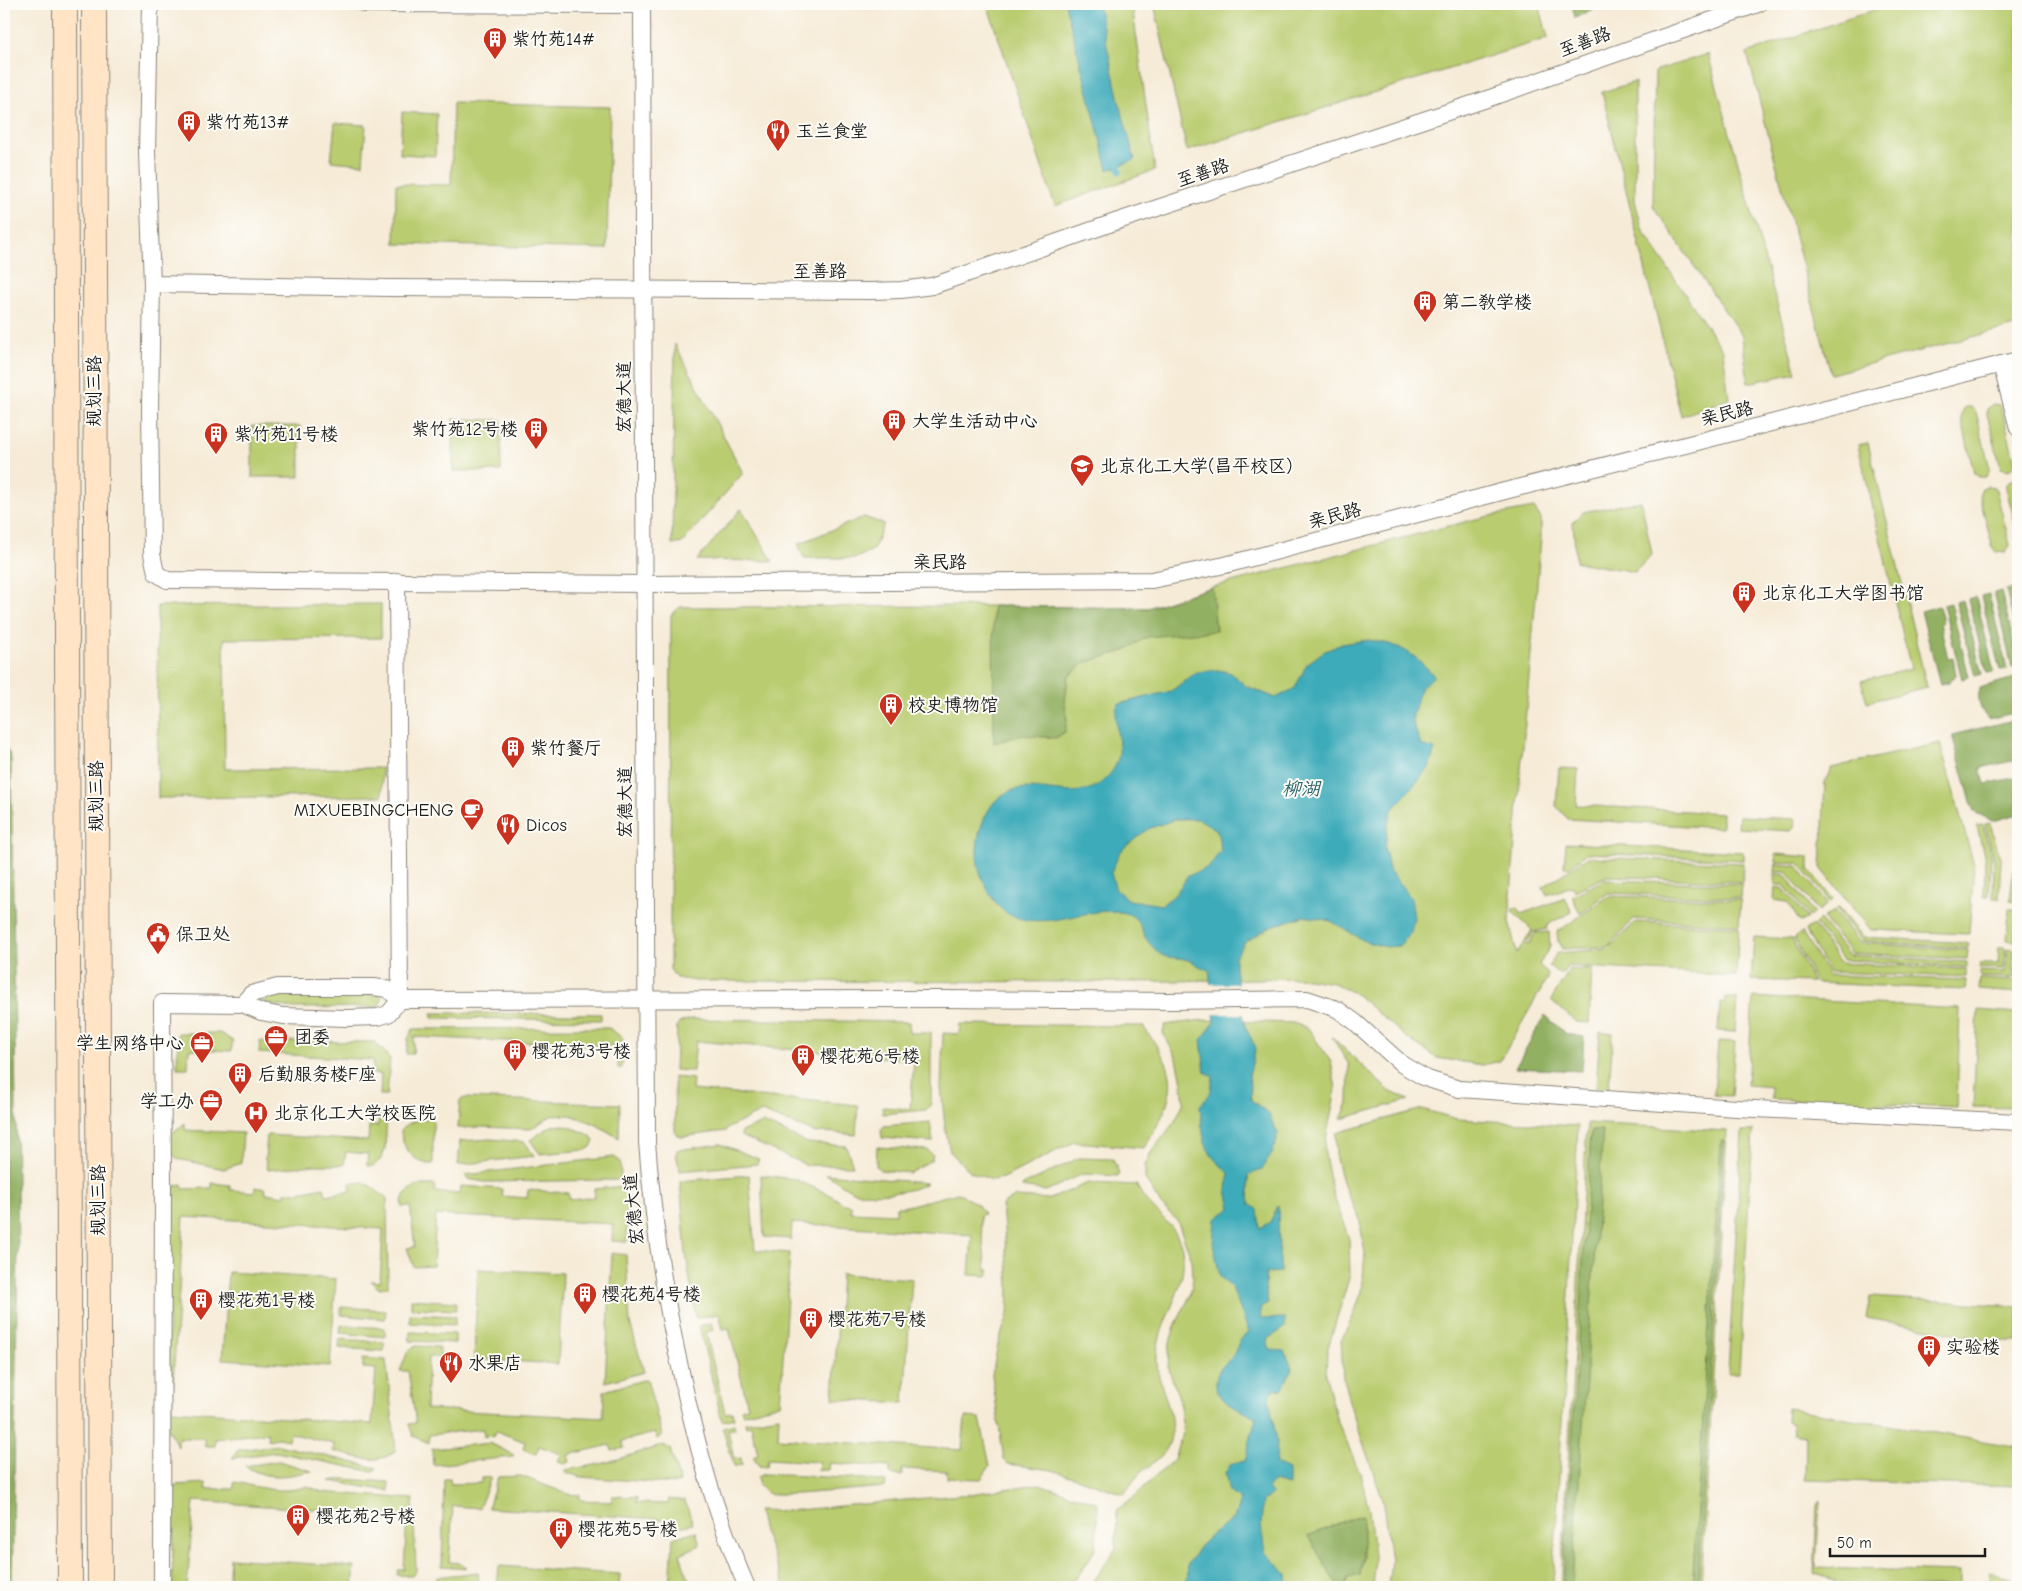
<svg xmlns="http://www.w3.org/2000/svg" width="2022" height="1591" font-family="'Comic Neue','LXGW WenKai TC',sans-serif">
<rect width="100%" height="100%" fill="#fdfcf7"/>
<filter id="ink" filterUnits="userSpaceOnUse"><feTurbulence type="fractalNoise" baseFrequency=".02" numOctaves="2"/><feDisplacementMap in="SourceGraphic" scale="10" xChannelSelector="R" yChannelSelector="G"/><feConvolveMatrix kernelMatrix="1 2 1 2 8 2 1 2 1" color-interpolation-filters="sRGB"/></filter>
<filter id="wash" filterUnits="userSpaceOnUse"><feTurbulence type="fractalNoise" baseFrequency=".0096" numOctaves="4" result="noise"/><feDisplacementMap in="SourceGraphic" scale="20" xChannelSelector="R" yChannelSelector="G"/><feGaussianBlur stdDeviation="1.12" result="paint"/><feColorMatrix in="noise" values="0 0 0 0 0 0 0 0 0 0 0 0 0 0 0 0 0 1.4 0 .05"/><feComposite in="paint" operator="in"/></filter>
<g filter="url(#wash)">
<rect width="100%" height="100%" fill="#f6ebd7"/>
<g fill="#b9cc70" stroke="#6a7446">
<path d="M987,4H1132L1155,170L1055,206Z"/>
<path d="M1154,4H1539L1548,38L1187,151Z"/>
<path d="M1891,4H2018V325L1831,374L1747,53Z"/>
<path d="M1708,54L1796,373L1748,383L1742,336L1653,206L1655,71Z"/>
<path d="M1635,82V201L1643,231L1723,351L1729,399L1681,416L1602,92Z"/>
<path d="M453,103L610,107L607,249L395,244L396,184L451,185Z"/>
<path d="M402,112L437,114L435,156L400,154Z"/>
<path d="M335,123L366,125L363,164L331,161Z"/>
<path d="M675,344L743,473L682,543L672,545Z"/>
<path d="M1993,404L1999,405L2002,409L2015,463L2009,470L2001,468L1987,414V409Z"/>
<path d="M1966,407H1971L1976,412L1990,469L1986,477H1979L1974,473L1961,417L1963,409Z"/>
<path d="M453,419L501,420V471H453Z"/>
<rect x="252" y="426" width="48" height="51"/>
<path d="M1868,443L1927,687L1867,702L1861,681L1911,669L1858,445Z"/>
<path d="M2013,479L2018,482V534L2006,488V484Z"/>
<path d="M1987,486L1994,487L1996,490L2010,545L2006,553L1995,552L1993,549L1979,495L1982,488Z"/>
<path d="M1641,501L1652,554L1635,572L1576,562L1573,522L1583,512Z"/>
<path d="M1534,508L1541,518V538L1517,815L1509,921L1517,954L1524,943L1529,945L1535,933L1549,932L1550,946L1539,965L1548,973L1547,979L1500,1061L1483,1065L1437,1058L1407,1038L1357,995L1334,983L1301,978L1137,982L696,981L676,978L670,969L671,615L680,607L993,606L1148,608L1212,587L1480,518Z"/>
<path d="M741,509L773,561L697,560Z"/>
<path d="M864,517L884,524L873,550L856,558H804L798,544Z"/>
<path d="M381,604V638L224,639L225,769L382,768V796L158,798L157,606Z"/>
<path d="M1940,743L1974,865L1969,934L1871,930L1821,868L1825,782L1831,768Z"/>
<path d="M1559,768L1578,769L1576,805L1722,813V828L1568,819L1556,806Z"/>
<path d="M1739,816L1796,819L1795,826L1791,831L1738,828Z"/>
<path d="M1990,823L2001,861L1999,898H1993L1994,860L1985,824Z"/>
<path d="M1983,825L1991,857L1989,897H1984L1985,860L1977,826Z"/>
<path d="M1566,843L1743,852V860L1587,853L1570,867H1564Z"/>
<path d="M1776,854L1809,857V869L1833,900L1830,902L1799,863L1776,862Z"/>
<path d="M1588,857L1743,863L1742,882L1607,876L1575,891L1572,886L1547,895L1543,887Z"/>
<path d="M1776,864L1797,866L1827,904L1818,911L1786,872H1775Z"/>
<path d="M2018,870L2017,902L2010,901L2013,872Z"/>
<path d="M1775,874L1785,875L1814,913L1809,917L1784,885H1775Z"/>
<path d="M1604,880L1742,884L1741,898L1608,893L1580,914L1572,896Z"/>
<path d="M1775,888H1783L1807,918L1800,922L1787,902L1774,900Z"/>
<path d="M1609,896L1741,900L1739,925L1634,919L1607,947L1562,949L1560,942H1558L1557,932Z"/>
<path d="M1565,898L1572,912L1548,924L1547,929L1533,932L1528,942L1525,941L1532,930L1513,912V908H1518L1521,914Z"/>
<path d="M1839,908L1863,937L1969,943L1968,948L1862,941L1836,909Z"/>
<path d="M2009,909H2018V922H2016L2015,941L2007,940Z"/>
<path d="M1834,911L1860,943L1968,950L1967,959L1851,953L1823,918Z"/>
<path d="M1820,920L1849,955L1967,962V967L1843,960L1815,924Z"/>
<path d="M1636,922L1739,927L1736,976L1568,966L1561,975L1549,966L1557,953L1607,949Z"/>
<path d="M1813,925L1840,963L1966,969V977L1829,972L1805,930Z"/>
<path d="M1802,932L1828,975L1966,980L1965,990L1816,983L1794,938Z"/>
<path d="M1754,937L1792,939L1813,982L1751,980Z"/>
<path d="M1999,947H2005L2004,969L1979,968L1980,964H1998Z"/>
<path d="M2007,948L2013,949V978L1980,977V971L2006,972Z"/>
<path d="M2017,950L2018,993L1979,990L1980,979L2015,981Z"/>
<path d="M1570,969L1592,970L1589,1023L1576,1022L1551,1000Z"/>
<path d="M375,994L380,995L382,1000L378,1007L293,1008L265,1004L264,1000L274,995Z"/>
<path d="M1753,997L1960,1009L1957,1107L1771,1099V1087L1747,1085Z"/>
<path d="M1725,998H1737L1735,1032L1718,1031L1720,1002L1725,1003Z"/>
<path d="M1978,1010L2018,1013V1108L1973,1107Z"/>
<path d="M432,1013L601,1014V1020L432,1018Z"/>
<path d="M690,1019L909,1022V1033H931V1104L926,1110L882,1114L883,1107L910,1109L914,1060L696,1041L693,1071L675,1070L677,1026L679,1023Z"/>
<path d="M1204,1020L1293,1023L1308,1028L1331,1062L1336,1089L1324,1149L1332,1191L1349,1239L1350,1275L1327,1351L1326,1375L1336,1418L1360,1473L1369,1510L1375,1566L1373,1587H1090L1116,1548L1117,1510L1136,1495L1174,1459L1183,1430L1179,1398L1168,1367L1170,1342L1175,1326L1190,1296L1193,1278L1192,1260L1177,1220L1161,1205L1145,1179V1165L1150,1154L1175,1121L1184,1102L1181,1077L1177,1059L1163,1033L1165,1025Z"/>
<path d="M960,1024L1143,1026C1151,1038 1162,1052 1167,1065C1179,1095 1158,1124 1144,1148L1074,1142L1003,1178L992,1180L971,1172L950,1152L945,1126L941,1088L943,1033L959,1034Z"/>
<path d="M609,1028L623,1038L622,1068H618V1046L414,1037L413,1054H406L408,1039L413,1029Z"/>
<path d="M1600,1032L1613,1033L1609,1089L1596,1088Z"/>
<path d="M178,1033H220L233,1041L231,1051L189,1049L188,1068H177Z"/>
<path d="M1332,1037L1389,1091L1409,1100L1341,1119L1348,1103L1349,1065Z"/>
<path d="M260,1041L375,1042L390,1058L387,1095H380L381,1074H373V1060L259,1053Z"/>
<path d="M1718,1041L1735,1042L1731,1096L1714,1095Z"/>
<path d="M674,1077L693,1079L692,1090L858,1105L856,1135L826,1132L816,1133L762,1112L728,1128L726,1131L681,1137L676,1134L675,1130Z"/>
<path d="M465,1098L620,1104L619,1138L595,1124L570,1115L551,1116L531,1129L482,1127L458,1128L460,1100Z"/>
<path d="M1422,1109L1457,1119L1578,1126L1553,1587H1388L1391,1560L1382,1498L1350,1405L1343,1378L1341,1340L1352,1319L1362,1291L1365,1253L1359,1217L1342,1182L1336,1159V1133Z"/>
<path d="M379,1117H387L385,1148L382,1158L373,1166H367L368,1154L346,1152L344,1165H314L268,1170L265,1159L267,1135L368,1141L369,1126H378Z"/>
<path d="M430,1118L433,1121V1164C415,1165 401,1147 401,1130C408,1121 419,1120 430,1118Z"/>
<path d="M930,1122L933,1142L882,1138L881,1130L884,1126Z"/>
<path d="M185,1123V1130L243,1133L241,1163L224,1169L178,1159L168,1151V1136Z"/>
<path d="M763,1123L808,1143L846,1146L853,1166L806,1165L741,1136V1132Z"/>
<path d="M1587,1123L1727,1131L1701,1587H1561Z"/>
<path d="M565,1125L590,1135L594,1141L591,1147L586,1150L540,1154L530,1140L551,1126Z"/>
<path d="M1742,1131H1753L1739,1373H1728Z"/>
<path d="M490,1139L525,1142L534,1156L458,1165L460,1141Z"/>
<path d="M720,1144L759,1159L757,1164L680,1171L676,1154L677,1150Z"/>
<path d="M877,1147L928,1150L933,1155L931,1160L910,1173L880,1170L876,1166Z"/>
<path d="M614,1157L620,1161L621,1177L617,1180L485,1182L468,1179L465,1175Z"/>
<path d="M1079,1158L1113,1159L1119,1173L1118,1176L1083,1174L1046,1191L1022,1187L1023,1185Z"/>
<path d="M826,1174L927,1183C911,1193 875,1196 857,1192C847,1190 835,1179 826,1174Z"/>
<path d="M749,1175L755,1250L790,1253L780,1404L743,1414L741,1409L748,1407L729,1328L723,1329L719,1314L696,1318L686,1255L680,1181Z"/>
<path d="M761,1175L794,1179L829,1194L844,1204L851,1205V1212L896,1214V1207H903L958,1193L978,1205L984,1214L980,1215L986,1270H990L988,1276L969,1275L972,1235L792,1223L791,1239L764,1237Z"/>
<path d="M364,1182L387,1198L388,1287L378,1288L371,1281L380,1282L383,1229L184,1217L171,1410L372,1424L376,1369L363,1368V1358L386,1360L396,1450C378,1467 354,1456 333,1451L334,1444L290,1433L288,1440L278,1438L268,1440L267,1433L215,1439V1446H205L204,1438H178V1447L168,1429L169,1194L177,1185L182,1184L183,1189L212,1188V1183L230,1185V1190L254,1192L255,1187L266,1189L265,1193L285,1196V1192H299L324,1187L326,1195L351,1191L350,1183Z"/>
<path d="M1088,1183L1137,1185C1147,1210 1177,1222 1182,1249C1190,1293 1155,1320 1157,1362C1158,1391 1179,1414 1169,1444C1163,1460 1145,1466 1135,1479C1131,1484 1128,1489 1124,1494L1052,1470L1008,1464L1004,1460L992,1375L998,1344L1008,1315L1009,1286L1002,1205L1014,1197L1050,1199Z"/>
<path d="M418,1185H435V1192L460,1194L461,1186L502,1189V1196L527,1198L528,1190L568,1193L570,1200L595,1197L594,1189L626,1186L627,1242L612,1241L613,1224L436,1215L433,1266L414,1267L407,1248L415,1247L410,1206L402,1207C401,1194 408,1190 418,1185Z"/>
<path d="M612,1253L626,1255L630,1323L644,1372L605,1382Z"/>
<path d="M478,1269L563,1273L558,1364L474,1359Z"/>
<path d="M228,1272L336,1279L330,1366L222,1359Z"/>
<path d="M841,1274L912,1279L904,1403L833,1399Z"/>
<path d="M1870,1297L2018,1306V1342H2006L1866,1318Z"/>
<path d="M411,1299L456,1302V1310L411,1308Z"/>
<path d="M341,1307L386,1310L385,1319L341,1315Z"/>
<path d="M410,1314L455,1316V1325L410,1323Z"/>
<path d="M711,1323L713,1330L706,1332L725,1413L732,1412L734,1418L722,1421L699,1326Z"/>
<path d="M341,1325L385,1328V1337L340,1333Z"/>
<path d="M410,1332L455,1334V1343L410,1341Z"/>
<path d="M340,1339L384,1342V1351L339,1348Z"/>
<path d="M416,1346L439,1347L441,1357H428L426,1409L603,1418L604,1391L647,1379L662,1435L657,1439L655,1433L622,1441L624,1448L612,1451L610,1445L568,1455L570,1462L564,1464L558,1462L561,1454L539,1446L536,1454L523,1449L525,1442L496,1431L493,1437L489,1435L484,1437L483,1429L429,1435V1443L413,1436L409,1424L416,1423L408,1371H400L408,1351Z"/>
<path d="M1788,1408L2018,1447V1486L1805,1480L1806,1436L1793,1434L1792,1424L1787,1422Z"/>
<path d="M779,1416L778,1438L962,1450L965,1417L980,1418L990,1466L981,1479L947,1478V1471L902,1469V1476L890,1474V1467L830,1463L829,1470H818L819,1462L768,1459L767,1467L759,1466L753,1456L758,1454L751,1425L746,1426L745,1422Z"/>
<path d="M734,1424L735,1429L728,1430L734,1459L741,1458L742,1465L734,1466L723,1429L724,1427Z"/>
<path d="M490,1443L514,1455L512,1457L433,1465L432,1449Z"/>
<path d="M278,1445L377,1468L374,1472L276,1452L232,1458L238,1450Z"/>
<path d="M664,1445L670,1449L680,1482L676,1484L581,1477L565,1472V1470L601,1464Z"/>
<path d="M279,1461L312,1471C287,1476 268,1481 245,1466Z"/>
<path d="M763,1474L865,1479L886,1482L885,1487L798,1494H769L759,1486L757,1477Z"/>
<path d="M521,1476L568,1494L580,1495V1500L611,1502L612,1496L637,1497V1503L668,1504L669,1499L685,1501L693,1524L674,1528V1520L488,1508L498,1477Z"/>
<path d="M491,1477L479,1508L453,1506L449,1562L459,1563L467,1568L442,1566L444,1479H450L451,1484L481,1483L482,1478Z"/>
<path d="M343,1479L389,1482V1491L330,1481Z"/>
<path d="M234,1482C245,1483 253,1487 263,1488C278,1491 293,1491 308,1486L322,1492L413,1499L416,1571L412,1576L397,1575L398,1570H404L407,1516L194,1501L187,1587H172L175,1485L206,1483V1489H234Z"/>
<path d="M1039,1484L1098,1503L1096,1548L1084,1568L1068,1587H785L762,1528L758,1510L787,1511L970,1494Z"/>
<path d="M1820,1500L1816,1568L1959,1572V1587H1858L1814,1574L1817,1504Z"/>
<path d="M696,1531L700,1545L680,1554L691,1587H670L673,1538Z"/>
<path d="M230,1558L355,1567L353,1587H228Z"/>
<path d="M499,1566L620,1574L619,1587H497Z"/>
<path d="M478,1572L479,1587H437L436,1577Z"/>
<path d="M1990,1572L2018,1579V1587H1988Z"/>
</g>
<g fill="#92b062" stroke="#57663f">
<path d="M1572,4H1605L1575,18Z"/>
<path d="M1212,587L1216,631L1147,637L1124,651L1084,663L1068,677L1065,703L1067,720L1065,732L1056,738L1022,735L994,743L993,606L1148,608Z"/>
<path d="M2013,588L2018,609V639L2006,590Z"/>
<path d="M2001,591L2018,660V666L2012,667L1994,593Z"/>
<path d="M1989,594L2007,669L2000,670L1981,596Z"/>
<path d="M1976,597L1994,672L1987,673L1968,599Z"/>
<path d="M1963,600L1982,674L1975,676L1956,602Z"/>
<path d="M1951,603L1969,677L1962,679L1943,605Z"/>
<path d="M1939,606L1943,622L1940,623L1948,659L1953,658L1956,675L1950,682L1940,684L1921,611Z"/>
<path d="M2018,677V712L1988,719C1979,709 1978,701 1979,688Z"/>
<path d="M2018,719L2017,760L1980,768L1985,784L2018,777V814L1993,821L1974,812L1952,735Z"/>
<path d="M4,742L11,758L18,1251L12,1587H4Z"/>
<path d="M1545,1015L1566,1034L1584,1037L1582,1071L1515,1068Z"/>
<path d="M1591,1130H1603L1572,1587H1563Z"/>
<path d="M1721,1141H1724L1698,1587H1692Z"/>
<path d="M1363,1516V1556L1360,1575L1348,1578L1345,1587H1338L1308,1536L1344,1521Z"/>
</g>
<g fill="#3cabba" stroke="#2c646b" fill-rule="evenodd">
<path d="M1065,4H1098L1119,101L1135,160L1108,170Z"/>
<path d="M1368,640C1400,644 1413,652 1434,676L1420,689L1412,720L1421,745L1435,749L1429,768L1392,810L1388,824L1385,849L1389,870L1411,898L1414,918L1411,932L1399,946L1386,947L1366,942L1331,921L1304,916L1270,927L1245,942L1235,957V969L1245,1026L1256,1048L1249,1075L1251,1100L1268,1113L1278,1133L1273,1152L1262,1170L1248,1175L1250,1205L1258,1209L1260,1228L1270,1222L1278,1205L1279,1251L1281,1272L1266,1273L1265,1286L1268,1304L1260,1308L1261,1319L1285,1318V1328L1267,1339L1270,1350L1285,1351L1292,1368L1283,1389L1273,1390L1269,1398L1277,1441L1276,1464L1289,1470V1485L1273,1481L1268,1488L1273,1494L1263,1501L1261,1526L1265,1552L1287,1575L1288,1587H1187L1188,1564L1200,1546L1215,1532L1234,1519L1240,1499L1229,1492L1225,1473L1231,1464L1245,1461L1256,1417C1236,1408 1206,1400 1219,1371C1221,1365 1229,1362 1232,1357C1240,1345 1235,1342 1249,1332L1231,1286L1220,1277L1213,1243L1215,1219L1231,1208L1227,1190L1229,1172C1202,1153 1203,1136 1200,1106L1211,1091L1213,1076L1205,1072L1201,1040L1215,1022L1209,970C1200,968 1193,961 1185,959C1178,957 1166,959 1160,954C1155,950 1148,942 1145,937C1140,927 1139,918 1128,914C1092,902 1054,932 1012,916C996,909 989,893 982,878C975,863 976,843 981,827C1006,753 1066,814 1103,781C1135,753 1108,731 1118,704L1171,691L1197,672L1219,670L1231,673L1246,686L1276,698L1295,688L1307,664L1323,652L1342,644ZM1176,819H1199L1217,830L1221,850L1209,867L1188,876L1174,896L1161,905L1129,900L1116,890L1111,873L1119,854L1125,847L1148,829Z"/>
</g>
<path fill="#f6ebd7" d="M1208,984H1240L1245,1014H1211Z"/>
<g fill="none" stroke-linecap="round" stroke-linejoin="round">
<path stroke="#3cabba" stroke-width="6" d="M1117,158L1120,172"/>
</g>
</g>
<g filter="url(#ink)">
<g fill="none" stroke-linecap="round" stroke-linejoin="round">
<g stroke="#89847a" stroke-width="18">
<g id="minor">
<path d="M150,4L147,153L152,284L389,288L871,291L901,290L932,286L1115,222L1484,100L1758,4"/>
<path d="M364,4L642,5"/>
<path d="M642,4L647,1142C653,1222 665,1302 683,1381C698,1452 718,1521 747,1587"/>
<path d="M152,284L150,408L152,554L156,573L167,580L645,584L1152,580L1225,565L1501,492L2018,360"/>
<path d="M2001,364L2018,428"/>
<path d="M242,1004L251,994L278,987H374L387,989L400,1000L945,999L1169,1001L1307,999L1337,1009L1355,1022L1403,1065L1425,1078L1459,1089L1736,1108L2018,1122"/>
<path d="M162,1587L163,1181L162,1003L242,1004L261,1012L283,1016L346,1018L378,1017L388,1014L400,1000L397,581"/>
</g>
</g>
<g stroke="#89847a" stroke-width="26">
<g id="secondary">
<path d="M65,4L70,1587"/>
<path d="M94,4L100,1587"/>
</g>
</g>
<use href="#minor" stroke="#fff" stroke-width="16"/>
<use href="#secondary" stroke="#ffe4c6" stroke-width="24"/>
</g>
</g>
<defs>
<g id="building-pin" transform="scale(1.25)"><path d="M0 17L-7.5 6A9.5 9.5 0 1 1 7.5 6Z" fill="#c8321e" stroke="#fdfcf7"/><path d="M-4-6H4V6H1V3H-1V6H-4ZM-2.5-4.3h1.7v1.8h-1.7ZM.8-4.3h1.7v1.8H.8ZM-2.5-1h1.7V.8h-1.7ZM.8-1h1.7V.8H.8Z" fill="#fff"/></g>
<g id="restaurant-pin" transform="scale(1.25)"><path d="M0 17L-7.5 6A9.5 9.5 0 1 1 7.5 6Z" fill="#c8321e" stroke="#fdfcf7"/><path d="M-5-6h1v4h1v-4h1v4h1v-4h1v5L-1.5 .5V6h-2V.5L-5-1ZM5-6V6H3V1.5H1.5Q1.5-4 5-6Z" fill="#fff"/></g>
<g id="university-pin" transform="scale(1.25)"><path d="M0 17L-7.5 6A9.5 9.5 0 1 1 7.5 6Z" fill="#c8321e" stroke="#fdfcf7"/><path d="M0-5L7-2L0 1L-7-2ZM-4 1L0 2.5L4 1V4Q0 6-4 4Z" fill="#fff"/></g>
<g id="cafe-pin" transform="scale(1.25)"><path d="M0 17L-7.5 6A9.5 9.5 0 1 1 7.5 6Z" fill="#c8321e" stroke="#fdfcf7"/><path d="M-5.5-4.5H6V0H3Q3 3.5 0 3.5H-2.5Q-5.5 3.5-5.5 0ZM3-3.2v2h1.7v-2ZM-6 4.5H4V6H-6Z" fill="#fff"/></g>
<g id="civic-pin" transform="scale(1.25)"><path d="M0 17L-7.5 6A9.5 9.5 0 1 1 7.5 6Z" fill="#c8321e" stroke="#fdfcf7"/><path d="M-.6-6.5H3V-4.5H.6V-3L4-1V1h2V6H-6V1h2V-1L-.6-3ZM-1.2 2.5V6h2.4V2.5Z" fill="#fff"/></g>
<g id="office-pin" transform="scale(1.25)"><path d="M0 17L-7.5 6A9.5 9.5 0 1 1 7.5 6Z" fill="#c8321e" stroke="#fdfcf7"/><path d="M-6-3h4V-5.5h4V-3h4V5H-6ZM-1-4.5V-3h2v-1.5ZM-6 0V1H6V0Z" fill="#fff"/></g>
<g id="hospital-pin" transform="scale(1.25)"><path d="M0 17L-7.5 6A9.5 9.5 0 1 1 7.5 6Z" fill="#c8321e" stroke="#fdfcf7"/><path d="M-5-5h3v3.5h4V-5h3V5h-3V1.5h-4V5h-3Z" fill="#fff"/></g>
</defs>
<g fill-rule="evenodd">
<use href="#building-pin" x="495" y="39"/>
<use href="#building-pin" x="189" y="122"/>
<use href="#restaurant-pin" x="778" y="131"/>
<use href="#building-pin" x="1425" y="302"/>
<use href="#building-pin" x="894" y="421"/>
<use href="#building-pin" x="536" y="429"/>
<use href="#building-pin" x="216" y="434"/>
<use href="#university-pin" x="1082" y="466"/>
<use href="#building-pin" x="1744" y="593"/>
<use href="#building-pin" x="891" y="705"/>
<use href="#building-pin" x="513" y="748"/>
<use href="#cafe-pin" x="472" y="810"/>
<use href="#restaurant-pin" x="508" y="825"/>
<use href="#civic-pin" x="158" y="934"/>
<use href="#office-pin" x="276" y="1037"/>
<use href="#office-pin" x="202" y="1043"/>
<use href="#building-pin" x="515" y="1051"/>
<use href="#building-pin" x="803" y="1056"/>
<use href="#building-pin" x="240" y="1074"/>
<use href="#office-pin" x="211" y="1101"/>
<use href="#hospital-pin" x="256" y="1113"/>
<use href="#building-pin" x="585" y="1294"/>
<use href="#building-pin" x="201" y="1300"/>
<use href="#building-pin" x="811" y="1319"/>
<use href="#building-pin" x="1929" y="1347"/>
<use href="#restaurant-pin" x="451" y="1363"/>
<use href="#building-pin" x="298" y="1516"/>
<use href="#building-pin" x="561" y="1529"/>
</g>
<g text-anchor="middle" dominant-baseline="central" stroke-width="4" stroke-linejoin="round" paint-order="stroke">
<g font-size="18" fill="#1c1c1c" stroke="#fdfcf7" text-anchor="start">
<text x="512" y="39">紫竹苑14#</text>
<text x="206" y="122">紫竹苑13#</text>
<text x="796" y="131">玉兰食堂</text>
<text x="1442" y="302">第二教学楼</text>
<text x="912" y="421">大学生活动中心</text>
<text x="518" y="429" text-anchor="end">紫竹苑12号楼</text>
<text x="234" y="434">紫竹苑11号楼</text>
<text x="1100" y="466">北京化工大学(昌平校区)</text>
<text x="1762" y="593">北京化工大学图书馆</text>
<text x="908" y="705">校史博物馆</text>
<text x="530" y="748">紫竹餐厅</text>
<text x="454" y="810" text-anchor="end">MIXUEBINGCHENG</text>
<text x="526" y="825">Dicos</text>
<text x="176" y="934">保卫处</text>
<text x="294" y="1037">团委</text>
<text x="184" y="1043" text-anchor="end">学生网络中心</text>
<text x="532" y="1051">樱花苑3号楼</text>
<text x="820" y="1056">樱花苑6号楼</text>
<text x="258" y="1074">后勤服务楼F座</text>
<text x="194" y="1101" text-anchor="end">学工办</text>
<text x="274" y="1113">北京化工大学校医院</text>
<text x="602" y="1294">樱花苑4号楼</text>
<text x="218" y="1300">樱花苑1号楼</text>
<text x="828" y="1319">樱花苑7号楼</text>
<text x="1946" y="1347">实验楼</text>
<text x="468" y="1363">水果店</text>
<text x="316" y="1516">樱花苑2号楼</text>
<text x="578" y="1529">樱花苑5号楼</text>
</g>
<g font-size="18" fill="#1c1c1c" stroke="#fdfcf7">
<text transform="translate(1585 42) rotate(-20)">至善路</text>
<text transform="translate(1203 173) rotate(-18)">至善路</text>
<text x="820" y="271">至善路</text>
<text transform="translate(94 391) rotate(-90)">规划三路</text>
<text transform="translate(624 397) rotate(-90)">宏德大道</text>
<text transform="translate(1727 414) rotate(-14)">亲民路</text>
<text transform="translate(1335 516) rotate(-15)">亲民路</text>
<text x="940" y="562">亲民路</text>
<text transform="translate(96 796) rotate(-90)">规划三路</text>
<text transform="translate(625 802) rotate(-90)">宏德大道</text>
<text transform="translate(98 1200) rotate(-90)">规划三路</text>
<text transform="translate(634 1209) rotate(-96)">宏德大道</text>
</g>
<g font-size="19" font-style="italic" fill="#2c646b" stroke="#fdfcf7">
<text x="1301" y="789">柳湖</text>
</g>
</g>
<rect width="2022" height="1591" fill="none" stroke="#fdfcf7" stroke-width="20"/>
<path d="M1830 1548v8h155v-8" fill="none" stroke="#1c1c1c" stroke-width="2.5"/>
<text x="1837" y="1548" font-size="15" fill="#1c1c1c" stroke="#fdfcf7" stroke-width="4" paint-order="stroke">50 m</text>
</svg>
